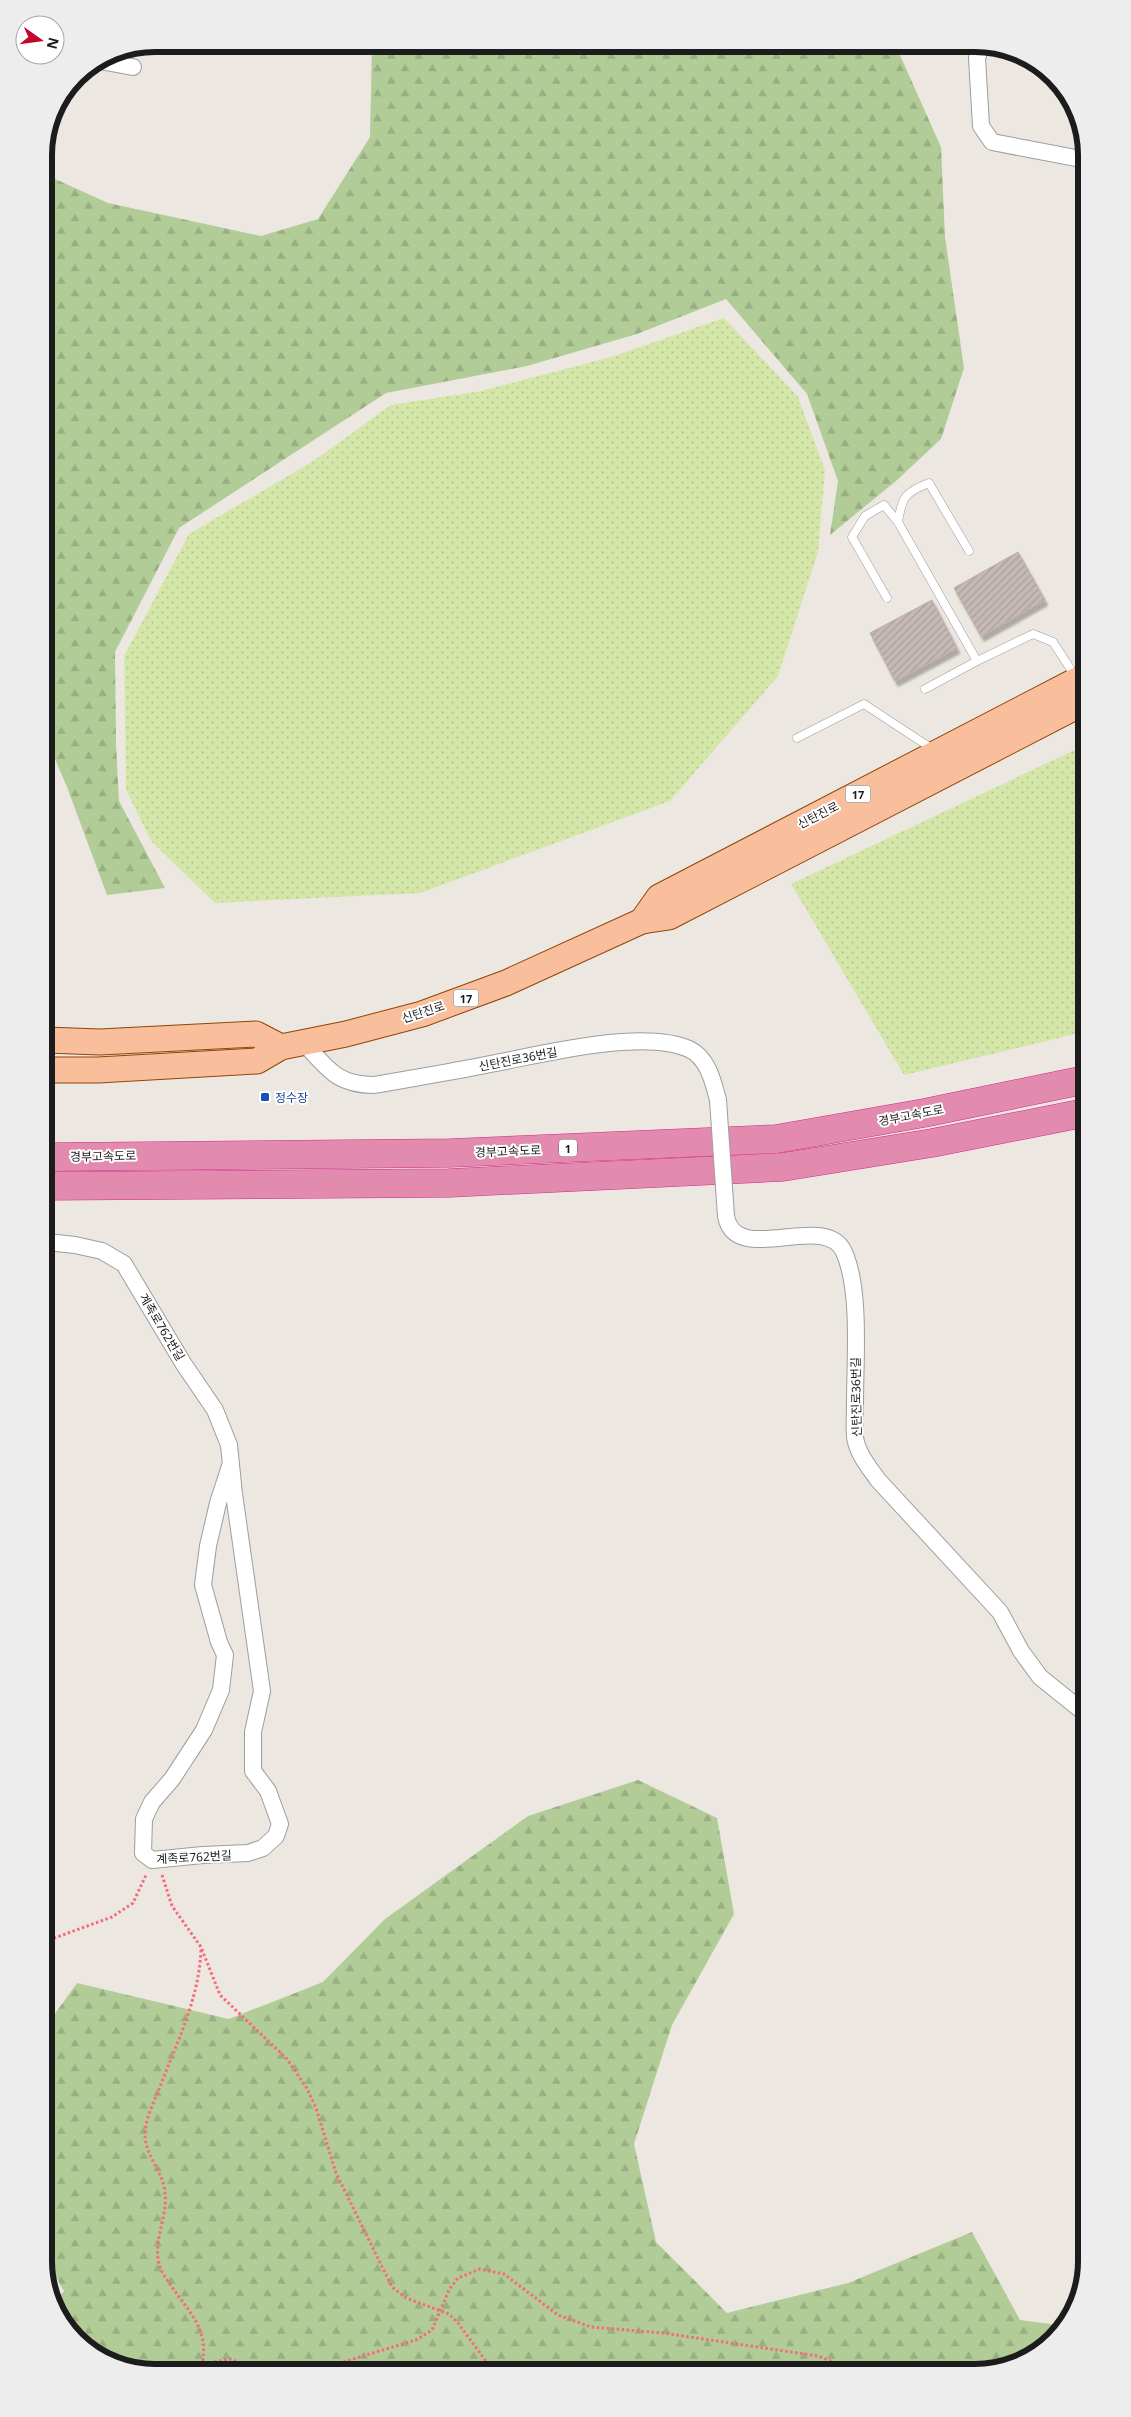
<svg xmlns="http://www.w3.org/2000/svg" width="1131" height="2417" font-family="'Noto Sans','Noto Sans KR',sans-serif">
<defs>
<pattern id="grass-dots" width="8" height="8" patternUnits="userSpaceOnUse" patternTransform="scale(1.25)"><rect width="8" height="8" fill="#d4e7a9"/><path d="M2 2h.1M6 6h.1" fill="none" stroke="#b5c691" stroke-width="1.8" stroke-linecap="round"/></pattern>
<pattern id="forest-firs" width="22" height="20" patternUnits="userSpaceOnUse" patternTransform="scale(1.25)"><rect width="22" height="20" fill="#b2cc98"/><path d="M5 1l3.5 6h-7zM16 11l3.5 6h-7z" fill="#98af82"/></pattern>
<pattern id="building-hatch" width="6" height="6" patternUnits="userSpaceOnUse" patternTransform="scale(1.25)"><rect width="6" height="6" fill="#c5b9b6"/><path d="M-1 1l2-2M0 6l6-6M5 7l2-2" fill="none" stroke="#a99e9c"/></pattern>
<filter id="shadow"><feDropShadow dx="3" dy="5.5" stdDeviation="1" flood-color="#0004"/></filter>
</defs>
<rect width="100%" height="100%" fill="#ede7e2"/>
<g fill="url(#grass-dots)">
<path d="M724,318L798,397L825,470L818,552L778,676L670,801L420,893L215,903L151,841L126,790L124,656L189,534L312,462L391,405L481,391L611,357Z"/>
<path d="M1083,746L1084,1032L904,1075L791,884Z"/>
</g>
<g fill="url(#forest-firs)">
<path d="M372,44H895L941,147L945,237L964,368L941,439L896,481L830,535L838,481L807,394L726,299L637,334L527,366L386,393L179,528L115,652L116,744L119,801L165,888L107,895L67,787L46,738L44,174L108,203L261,236L318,219L370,137Z"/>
<path d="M638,1780L717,1818L734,1914L672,2025L634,2144L656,2242L727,2313L848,2283L972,2232L1020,2320L1065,2326L1064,2329L1012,2367L148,2373L88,2350L54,2303L64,2291L50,2267L49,2022L77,1983L229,2019L323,1982L385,1919L528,1816Z"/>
</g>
<g fill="url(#building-hatch)" stroke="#beaba5" filter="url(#shadow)">
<path d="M1018,552L1045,600L981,636L954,588Z"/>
<path d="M932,600L957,648L895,681L870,633Z"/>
</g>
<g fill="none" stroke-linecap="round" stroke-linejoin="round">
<g stroke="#9d9d9d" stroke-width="9">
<g id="service">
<path d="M969,551L929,483C905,492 902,497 898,522L977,661L1033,634L1053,642L1075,676"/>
<path d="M887,598L852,537L865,516L884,505L898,522"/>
<path d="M925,689L977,661"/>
<path d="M797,738L864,704L934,750"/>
</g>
</g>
<g stroke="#9d9d9d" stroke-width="18">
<g id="minor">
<path d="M982,44L977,58L981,126L992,142L1081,159"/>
<path d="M100,61L133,67"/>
<path d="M304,1043C328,1069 337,1085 374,1085C413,1078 452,1072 490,1064C540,1055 642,1028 689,1049C708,1058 713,1081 718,1100"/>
<path d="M726,1216C735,1268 825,1210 844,1252C861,1290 855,1360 855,1402C855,1414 854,1426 855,1437C857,1453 869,1467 878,1480L1000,1612L1021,1651L1040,1677L1086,1714"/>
<path d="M47,1242L75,1245L102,1251L124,1264L183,1363L215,1410L229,1445L234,1494L262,1691L253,1732V1771L268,1791L280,1824L276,1836L263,1848L248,1853L203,1855L152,1860L143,1853L144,1819L152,1802L172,1779L204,1730L221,1690L225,1655L219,1642L203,1585L208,1546L218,1503L231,1463"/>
</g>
</g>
<g stroke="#904505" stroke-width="27">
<g id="primary">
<path d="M642,921L659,897L1077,680L1083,681"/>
<path d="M46,1040L100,1042L256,1034L281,1047"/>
<path d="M46,1070H98L257,1061L281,1047L346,1034L422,1014L506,983L642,921L669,917L1083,703"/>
</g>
</g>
<g stroke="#d22985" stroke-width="29">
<g id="motorway">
<path d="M47,1157L450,1153L776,1139L924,1113L1084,1080"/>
<path d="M47,1186L449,1183L783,1167L932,1143L1084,1113"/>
</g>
</g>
<g stroke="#f56b7a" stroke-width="3" stroke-dasharray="2.5 2.5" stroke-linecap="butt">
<path d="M162,1875L172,1906L201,1947L220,1995L287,2059L306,2087L316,2108L336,2173L392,2287L406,2298L449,2314L458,2323L493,2371"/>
<path d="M49,1940L112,1917L133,1903L146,1875"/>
<path d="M201,1950C199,1998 178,2040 161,2084C155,2100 145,2118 145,2135C145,2155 163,2172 165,2192C168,2216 153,2240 159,2264C161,2272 167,2280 172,2287C191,2315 209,2329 202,2365"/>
<path d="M310,2372L416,2340L432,2330L449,2290L458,2278L480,2269L504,2274L558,2315L591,2327L663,2333L818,2356L848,2368"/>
<path d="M182,2373L191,2366L230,2359L263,2372"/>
</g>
<use href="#service" stroke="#fff" stroke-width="8"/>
<use href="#minor" stroke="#fff" stroke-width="16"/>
<use href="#primary" stroke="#f9be9c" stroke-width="25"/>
<use href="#motorway" stroke="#e38bae" stroke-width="28"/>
<g stroke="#9d9d9d" stroke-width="18" stroke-linecap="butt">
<path id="minor-bridge" d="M718,1100L726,1216"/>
</g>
<use href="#minor-bridge" stroke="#fff" stroke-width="16"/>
</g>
<rect fill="#1a4fb4" stroke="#fff" stroke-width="2" x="260" y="1092" width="10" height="10" rx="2.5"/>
<g text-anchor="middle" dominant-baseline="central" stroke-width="4" stroke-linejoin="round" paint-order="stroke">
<g fill="#fff" stroke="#606060" stroke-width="1">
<rect x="845.5" y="785.5" width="25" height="17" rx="4"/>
<rect x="453.5" y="989.5" width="25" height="17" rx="4"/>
<rect x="559" y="1139.5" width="18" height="17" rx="4"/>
</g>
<g font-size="11" font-weight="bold" fill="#1c1c1c">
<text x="858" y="794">17</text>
<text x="466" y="998">17</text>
<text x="568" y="1148">1</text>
</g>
<g font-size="12" fill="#1c1c1c" stroke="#fff">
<text transform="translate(818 815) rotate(-27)">신탄진로</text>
<text transform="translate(423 1012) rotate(-18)">신탄진로</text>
<text transform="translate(518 1059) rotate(-11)">신탄진로36번길</text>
<text transform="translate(911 1115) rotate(-11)">경부고속도로</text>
<text transform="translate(508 1151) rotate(-2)">경부고속도로</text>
<text transform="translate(103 1156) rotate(-1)">경부고속도로</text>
<text transform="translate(162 1327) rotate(59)">계족로762번길</text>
<text transform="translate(856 1397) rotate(-91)">신탄진로36번길</text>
<text transform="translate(194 1857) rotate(-3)">계족로762번길</text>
</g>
<g font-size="12" fill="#164399" stroke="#fff" text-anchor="start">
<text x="275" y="1097">정수장</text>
</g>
</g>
<path d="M0 0H1131V2417H0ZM155 52H975A103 103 0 0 1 1078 155V2261A103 103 0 0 1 975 2364H155A103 103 0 0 1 52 2261V155A103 103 0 0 1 155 52Z" fill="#ededed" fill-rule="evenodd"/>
<path fill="none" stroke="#1c1c1c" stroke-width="6" d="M155 52H975A103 103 0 0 1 1078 155V2261A103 103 0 0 1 975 2364H155A103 103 0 0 1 52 2261V155A103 103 0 0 1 155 52Z"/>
<g transform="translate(40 40) rotate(104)"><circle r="24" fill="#ffffff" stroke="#a4a4a4"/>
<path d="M0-4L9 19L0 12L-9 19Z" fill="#c2062d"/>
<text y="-8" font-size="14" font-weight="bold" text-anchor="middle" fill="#1c1c1c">N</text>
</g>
</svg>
